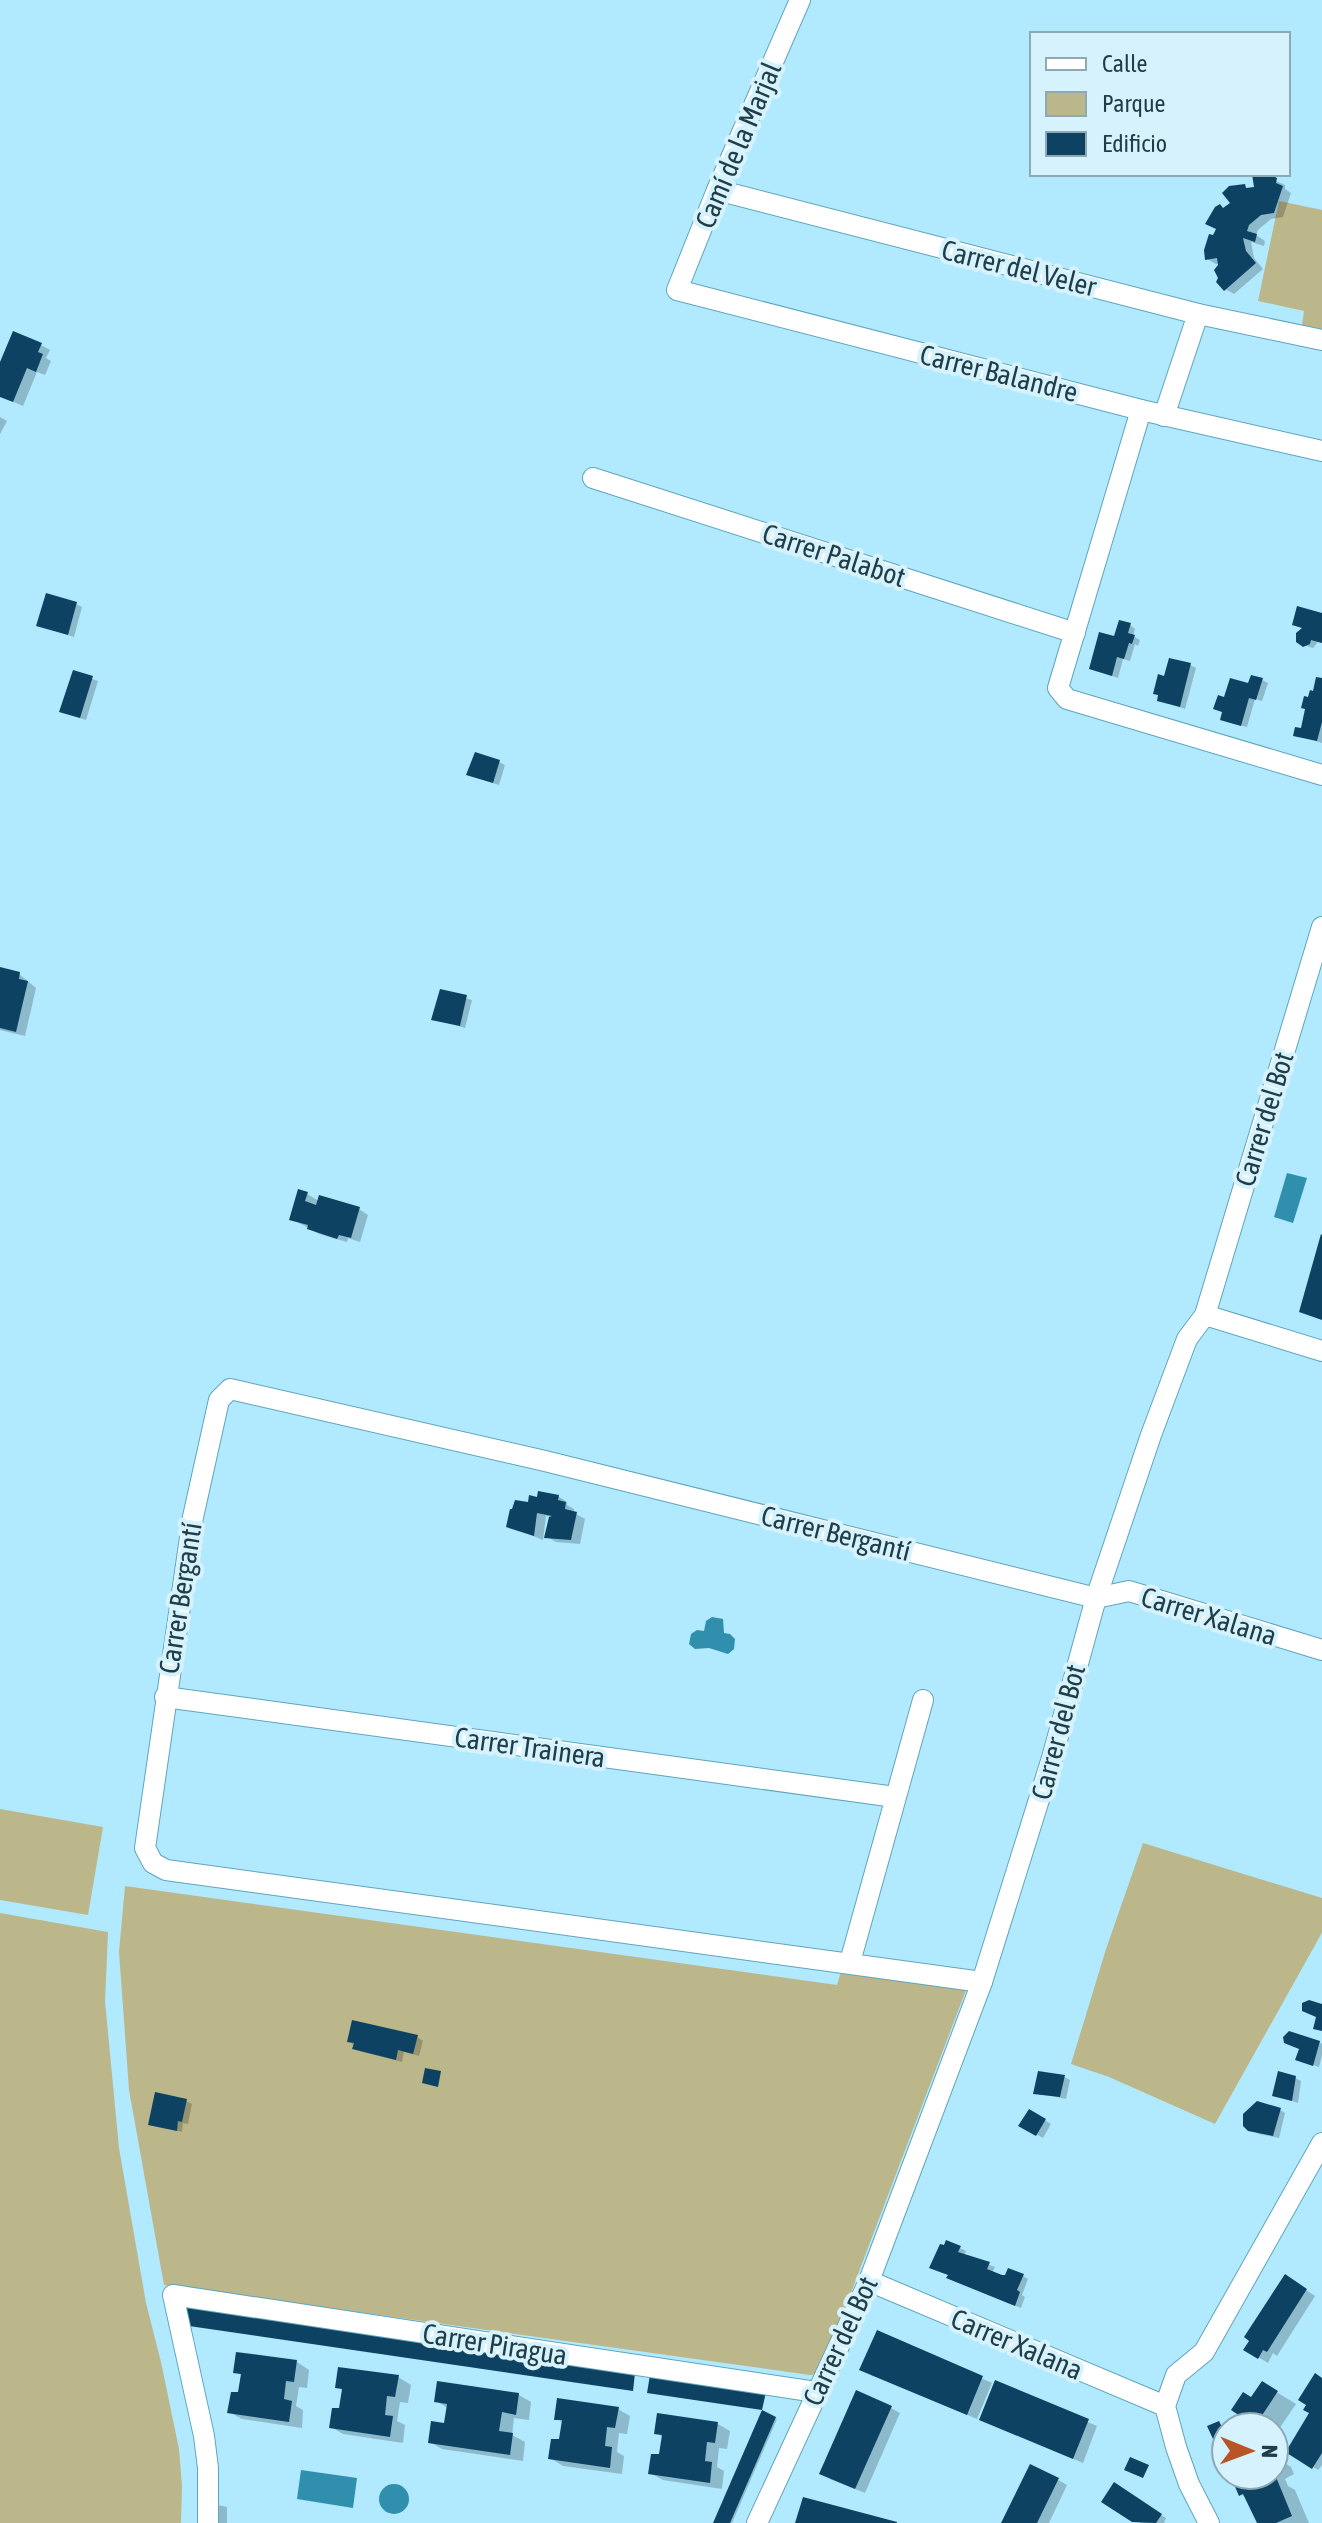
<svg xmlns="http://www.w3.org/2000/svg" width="1322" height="2523" font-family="'Asap Condensed',sans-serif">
<rect width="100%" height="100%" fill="#b1e9fe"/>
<g fill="#bbb78b">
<path d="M1279,201L1322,210V329L1302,325L1304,311L1258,301Z"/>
<path d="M0,1809L103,1827L88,1915L0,1900Z"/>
<path d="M1143,1843L1322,1898V1932L1319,1938L1215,2124L1109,2077L1071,2064L1106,1949Z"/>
<path d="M125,1886L837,1985L841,1971L966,1990L820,2374L810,2375L164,2285L129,2090L119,1952Z"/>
<path d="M0,1913L108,1932L105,2001L119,2148L146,2303L161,2362L179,2449L182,2486L181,2523H0Z"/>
</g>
<g fill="#2f8fad">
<path d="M1287,1173L1307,1178L1293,1223L1274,1217Z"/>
<path d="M712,1617L723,1619L724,1633L730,1634L735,1639L734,1649L728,1654L709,1648L695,1649L689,1644L691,1634L697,1630L704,1631L706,1621Z"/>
<path d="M301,2470L357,2478L353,2508L297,2499Z"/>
<circle cx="394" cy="2499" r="15"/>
</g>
<g fill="#0003">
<path d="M1261,174L1285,185V189L1291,193L1283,217L1271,219L1258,230L1256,235L1265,241L1264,246L1251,242L1254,258L1263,269L1234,294L1225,289L1222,263L1216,264L1207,259L1225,209L1244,186L1250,190L1256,189L1254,176Z"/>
<path d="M41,345L50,350L46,358L51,361L45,375L37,372L23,406L0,396V368Z"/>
<path d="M0,417L7,421L0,434Z"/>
<path d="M76,604L82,607L74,637L39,625Z"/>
<path d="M1322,614V643L1318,642L1313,648L1300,644Z"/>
<path d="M1130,625L1135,629L1133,636L1140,640L1138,646L1135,644L1130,661L1123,659L1118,678L1097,671L1115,639Z"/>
<path d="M1190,665L1196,668L1185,709L1159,700L1166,678Z"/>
<path d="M74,672L98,681L86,720L67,714Z"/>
<path d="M1262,680L1268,683L1262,701L1255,699L1247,727L1227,722L1224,712L1226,700Z"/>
<path d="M1322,681V743L1296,735L1303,731L1310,699Z"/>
<path d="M499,762L505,765L499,785L474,777Z"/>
<path d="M0,969L19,974L36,988L25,1036L0,1030Z"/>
<path d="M441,991L472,1000L465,1028L433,1019Z"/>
<path d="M307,1194L319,1201L359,1209L368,1215L360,1242L348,1238L347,1242L319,1234L292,1219Z"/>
<path d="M558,1496L567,1502V1505L574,1509V1513L585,1519L580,1544L556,1542L547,1537L551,1517L546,1516L543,1540L508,1526L530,1504Z"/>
<path d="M417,2037L423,2041L419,2056L404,2052L402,2062L360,2051L349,2041Z"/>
<path d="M1319,2042L1322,2044V2055L1319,2067L1303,2062L1301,2049L1287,2043Z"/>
<path d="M1064,2077L1070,2080L1066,2099L1036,2093Z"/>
<path d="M1295,2078L1301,2081L1298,2103L1274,2095Z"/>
<path d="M186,2101L192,2104L188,2124L183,2123L182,2132L151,2124Z"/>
<path d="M1280,2110L1285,2113L1279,2138L1259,2134L1246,2126Z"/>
<path d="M1029,2111L1051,2124L1043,2138L1021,2125Z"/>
<path d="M947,2242L966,2251L964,2256L995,2267L992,2273L1002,2277L1023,2276L1028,2279L1022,2295L1025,2297L1021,2308L954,2280L945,2248Z"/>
<path d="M1294,2282L1315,2296L1277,2356L1273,2353L1268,2363L1246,2350Z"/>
<path d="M878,2333L992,2383L977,2419L871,2375Z"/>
<path d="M238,2354L297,2362L309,2370L307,2388L299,2387L296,2406L303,2410L302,2428L242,2419L229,2412L240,2394L243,2376L236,2372Z"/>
<path d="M398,2377L411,2385L408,2403L400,2402L397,2421L405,2425L403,2443L343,2434L331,2427L341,2410L344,2391L337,2387Z"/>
<path d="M1322,2379V2465L1318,2470L1281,2447L1289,2451L1312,2413Z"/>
<path d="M438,2383L519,2395L531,2402L529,2420L514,2418L512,2435L525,2442L523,2461L442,2449L430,2442L446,2426L448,2408L436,2401Z"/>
<path d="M997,2383L1097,2426L1083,2463L991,2424Z"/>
<path d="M1262,2383L1296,2404L1275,2435L1274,2427H1261L1234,2409L1252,2400Z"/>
<path d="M891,2408L900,2413L865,2493L830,2479Z"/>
<path d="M618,2409L630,2416L627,2434L619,2433L617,2452L624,2456L622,2474L563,2466L550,2458L560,2441L563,2423L556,2418Z"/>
<path d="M764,2411L777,2419L732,2523H717Z"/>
<path d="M718,2424L730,2431L727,2449L719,2448L717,2467L724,2471L722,2489L663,2480L650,2473L660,2456L663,2437L656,2433Z"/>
<path d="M1274,2456L1291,2467L1294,2474L1285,2479L1288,2486L1295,2490L1309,2523H1259L1247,2498L1241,2494L1232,2475H1274Z"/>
<path d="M1058,2480L1067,2485L1049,2523H1003Z"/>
<path d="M1115,2485L1166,2518L1164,2523H1141L1104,2501Z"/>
<path d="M218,2505L227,2507V2523H218Z"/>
</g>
<g fill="#0e4263">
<path d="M1252,174L1271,175L1277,178L1276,183L1283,186L1274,213L1261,215L1249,225L1247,231L1257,234L1255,242L1243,238L1246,251L1256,263L1224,291L1216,282L1218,278L1214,270L1218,265L1217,258L1205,260L1204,250L1209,234L1213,235L1216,229L1205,224L1215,207L1220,204L1223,208L1230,203L1222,193L1229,186L1245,184L1246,188L1254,187Z"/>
<path d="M13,331L42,343L38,352L43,354L36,372L27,368L13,402L0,397V362Z"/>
<path d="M46,593L77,602L68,635L36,626Z"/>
<path d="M1297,606L1322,613V643L1311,640L1310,644L1303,647L1296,642V633L1302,628L1292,625Z"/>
<path d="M1119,620L1131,623L1128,633L1135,635L1132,644L1129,643L1124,659L1117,657L1112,676L1089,669L1099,632L1114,636Z"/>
<path d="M1169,658L1191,663L1180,707L1157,701L1158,695L1153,694L1158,674L1164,676Z"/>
<path d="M73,670L93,676L80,718L59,712Z"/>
<path d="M1251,675L1263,678L1256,700L1249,698L1241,726L1220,720L1222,712L1213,709L1218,695L1224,697L1230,678L1248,683Z"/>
<path d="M1316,677L1322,678V722L1317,741L1293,736L1295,727L1301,728L1305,709L1301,708L1304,696L1308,697L1310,690L1313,691Z"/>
<path d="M475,752L500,760L493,783L466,775Z"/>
<path d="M0,967L20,972L19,979L28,981L16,1032L0,1028Z"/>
<path d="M440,989L467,995L460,1026L431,1020Z"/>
<path d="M298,1189L308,1192L305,1201L316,1205L319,1195L360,1207L351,1238L339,1235L337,1239L307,1229L308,1225L289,1220Z"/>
<path d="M1321,1234L1322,1235V1320L1299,1312Z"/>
<path d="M538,1491L559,1495L558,1500L566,1502L565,1509L577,1512L571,1540L544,1538L549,1517L552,1516L537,1513L534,1536L506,1527L510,1509H512L515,1500L528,1502L529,1495L537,1497Z"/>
<path d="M1309,2000L1322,2004V2031L1313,2029L1316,2017L1302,2011V2003Z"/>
<path d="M352,2020L418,2035L413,2054L398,2050L396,2060L352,2049L354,2043L347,2042Z"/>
<path d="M1289,2031L1320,2041L1313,2066L1295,2060L1299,2049L1284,2043L1283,2037Z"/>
<path d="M425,2068L441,2071L438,2087L422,2083Z"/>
<path d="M1038,2071L1065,2075L1060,2097L1033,2094Z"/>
<path d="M1278,2071L1296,2076L1292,2101L1272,2096Z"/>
<path d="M155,2092L187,2099L182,2122L178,2121L177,2131L148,2125Z"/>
<path d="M1257,2101L1281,2108L1273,2136L1248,2131L1243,2126V2114Z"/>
<path d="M1029,2109L1046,2119L1036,2136L1018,2126Z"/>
<path d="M946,2240L961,2246L958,2252L990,2262L987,2269L1002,2275H1005L1008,2268L1024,2274L1017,2290L1020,2292L1015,2306L946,2278L948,2275L929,2268L940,2244L944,2245Z"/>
<path d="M1285,2274L1307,2289L1267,2352L1263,2350L1258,2359L1243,2350L1249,2341L1244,2337Z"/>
<path d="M184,2307L635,2373L633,2391L189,2326Z"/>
<path d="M877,2330L983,2376L967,2415L859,2370Z"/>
<path d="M236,2352L297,2360L294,2382L286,2381L284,2399L292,2401L289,2422L227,2413L231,2392H238L241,2374L233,2373Z"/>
<path d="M338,2367L399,2375L395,2397L387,2396L385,2415L393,2416L390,2437L329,2428L332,2408H339L342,2389L335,2388Z"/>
<path d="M1315,2373L1322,2378V2453L1312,2469L1279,2448L1281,2444L1288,2448L1309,2413L1303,2410L1306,2405L1298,2400Z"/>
<path d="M650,2375L766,2392L762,2410L647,2393Z"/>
<path d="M995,2380L1089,2419L1073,2459L979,2420Z"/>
<path d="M437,2381L519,2393L516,2415L502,2412L499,2431L513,2433L510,2455L428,2443L431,2421L444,2423L447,2404L434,2402Z"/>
<path d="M1262,2381L1278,2391L1255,2426L1231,2410L1243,2392L1251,2397Z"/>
<path d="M856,2390L892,2406L855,2489L819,2474Z"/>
<path d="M557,2398L619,2407L615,2428L607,2427L605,2446L612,2447L610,2468L548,2459L551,2439H559L562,2420H554Z"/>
<path d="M762,2410L776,2417L730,2523H713Z"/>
<path d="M657,2413L718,2422L715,2443L707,2442L705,2461L712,2462L710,2483L648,2474L651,2454H659L662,2435L654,2434Z"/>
<path d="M1219,2421L1222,2427L1226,2425V2467L1207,2426Z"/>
<path d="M1130,2457L1149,2465L1143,2478L1124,2470Z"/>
<path d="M1030,2464L1059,2478L1037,2523H1001Z"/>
<path d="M1230,2475H1270L1272,2479L1276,2477L1292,2516L1276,2523H1257L1243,2494L1239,2496Z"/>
<path d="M1114,2482L1162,2514L1156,2523L1132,2522L1101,2502Z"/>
<path d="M803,2497L897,2522V2523H795Z"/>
</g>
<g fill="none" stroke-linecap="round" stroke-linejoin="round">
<g stroke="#5fa5bd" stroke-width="22">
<g id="minor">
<path d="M800,0L717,190L677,290L1141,410L1322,451"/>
<path d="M717,190L1198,314L1322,340"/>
<path d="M1141,410L1058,688L1067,699L1322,775"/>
<path d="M1164,416L1198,314"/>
<path d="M593,478L1075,633"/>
<path d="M1205,1315L1322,1351"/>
<path d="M165,1697L895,1797"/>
<path d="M850,1962L923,1700"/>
<path d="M982,1982L166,1870L153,1863L145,1848L193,1517L219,1400L230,1389L545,1461L1096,1598L1129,1591L1322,1650"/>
<path d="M869,2281L1165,2406"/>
<path d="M208,2523V2468L204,2436L173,2295L816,2392"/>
<path d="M757,2523L869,2281L982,1982L1052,1758L1096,1598L1151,1435L1187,1339L1205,1315L1322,927"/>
<path d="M1209,2523L1189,2484L1176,2447L1165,2406L1176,2375L1204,2352L1322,2143"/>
</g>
</g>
<use href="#minor" stroke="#fff" stroke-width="20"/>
</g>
<g text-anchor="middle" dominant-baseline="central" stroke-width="8" stroke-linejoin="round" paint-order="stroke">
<g font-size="28" fill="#203d48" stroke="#d6f2fc">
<text transform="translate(738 145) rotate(-67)">Camí de la Marjal</text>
<text transform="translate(1019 268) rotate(14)">Carrer del Veler</text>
<text transform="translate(999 373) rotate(14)">Carrer Balandre</text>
<text transform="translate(834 555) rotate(18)">Carrer Palabot</text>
<text transform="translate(1264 1119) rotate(-73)">Carrer del Bot</text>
<text transform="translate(836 1533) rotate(14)">Carrer Bergantí</text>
<text transform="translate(180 1598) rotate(-81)">Carrer Bergantí</text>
<text transform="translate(1209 1616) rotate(17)">Carrer Xalana</text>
<text transform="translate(1058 1732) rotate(-75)">Carrer del Bot</text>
<text transform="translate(530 1747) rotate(8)">Carrer Trainera</text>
<text transform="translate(840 2341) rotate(-65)">Carrer del Bot</text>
<text transform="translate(495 2344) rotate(9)">Carrer Piragua</text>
<text transform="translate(1017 2344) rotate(23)">Carrer Xalana</text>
</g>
</g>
<rect x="1030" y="32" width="260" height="144" fill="#d6f2fc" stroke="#8daab4" stroke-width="2"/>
<rect x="1046" y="58" width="40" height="12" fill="#ffffff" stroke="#8daab4" stroke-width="2"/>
<text x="1102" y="72" font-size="24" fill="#203d48">Calle</text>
<rect x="1046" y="92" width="40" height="24" fill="#bbb78b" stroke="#8daab4" stroke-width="2"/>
<text x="1102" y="112" font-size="24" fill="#203d48">Parque</text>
<rect x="1046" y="132" width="40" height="24" fill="#0e4263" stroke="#8daab4" stroke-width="2"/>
<text x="1102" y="152" font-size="24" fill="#203d48">Edificio</text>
<g transform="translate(1250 2451) rotate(91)"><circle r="38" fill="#d6f2fc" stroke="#8daab4" stroke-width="2"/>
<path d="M0-6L14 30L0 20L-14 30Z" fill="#b95426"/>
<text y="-12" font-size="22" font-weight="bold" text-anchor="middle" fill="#203d48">N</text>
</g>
</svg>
